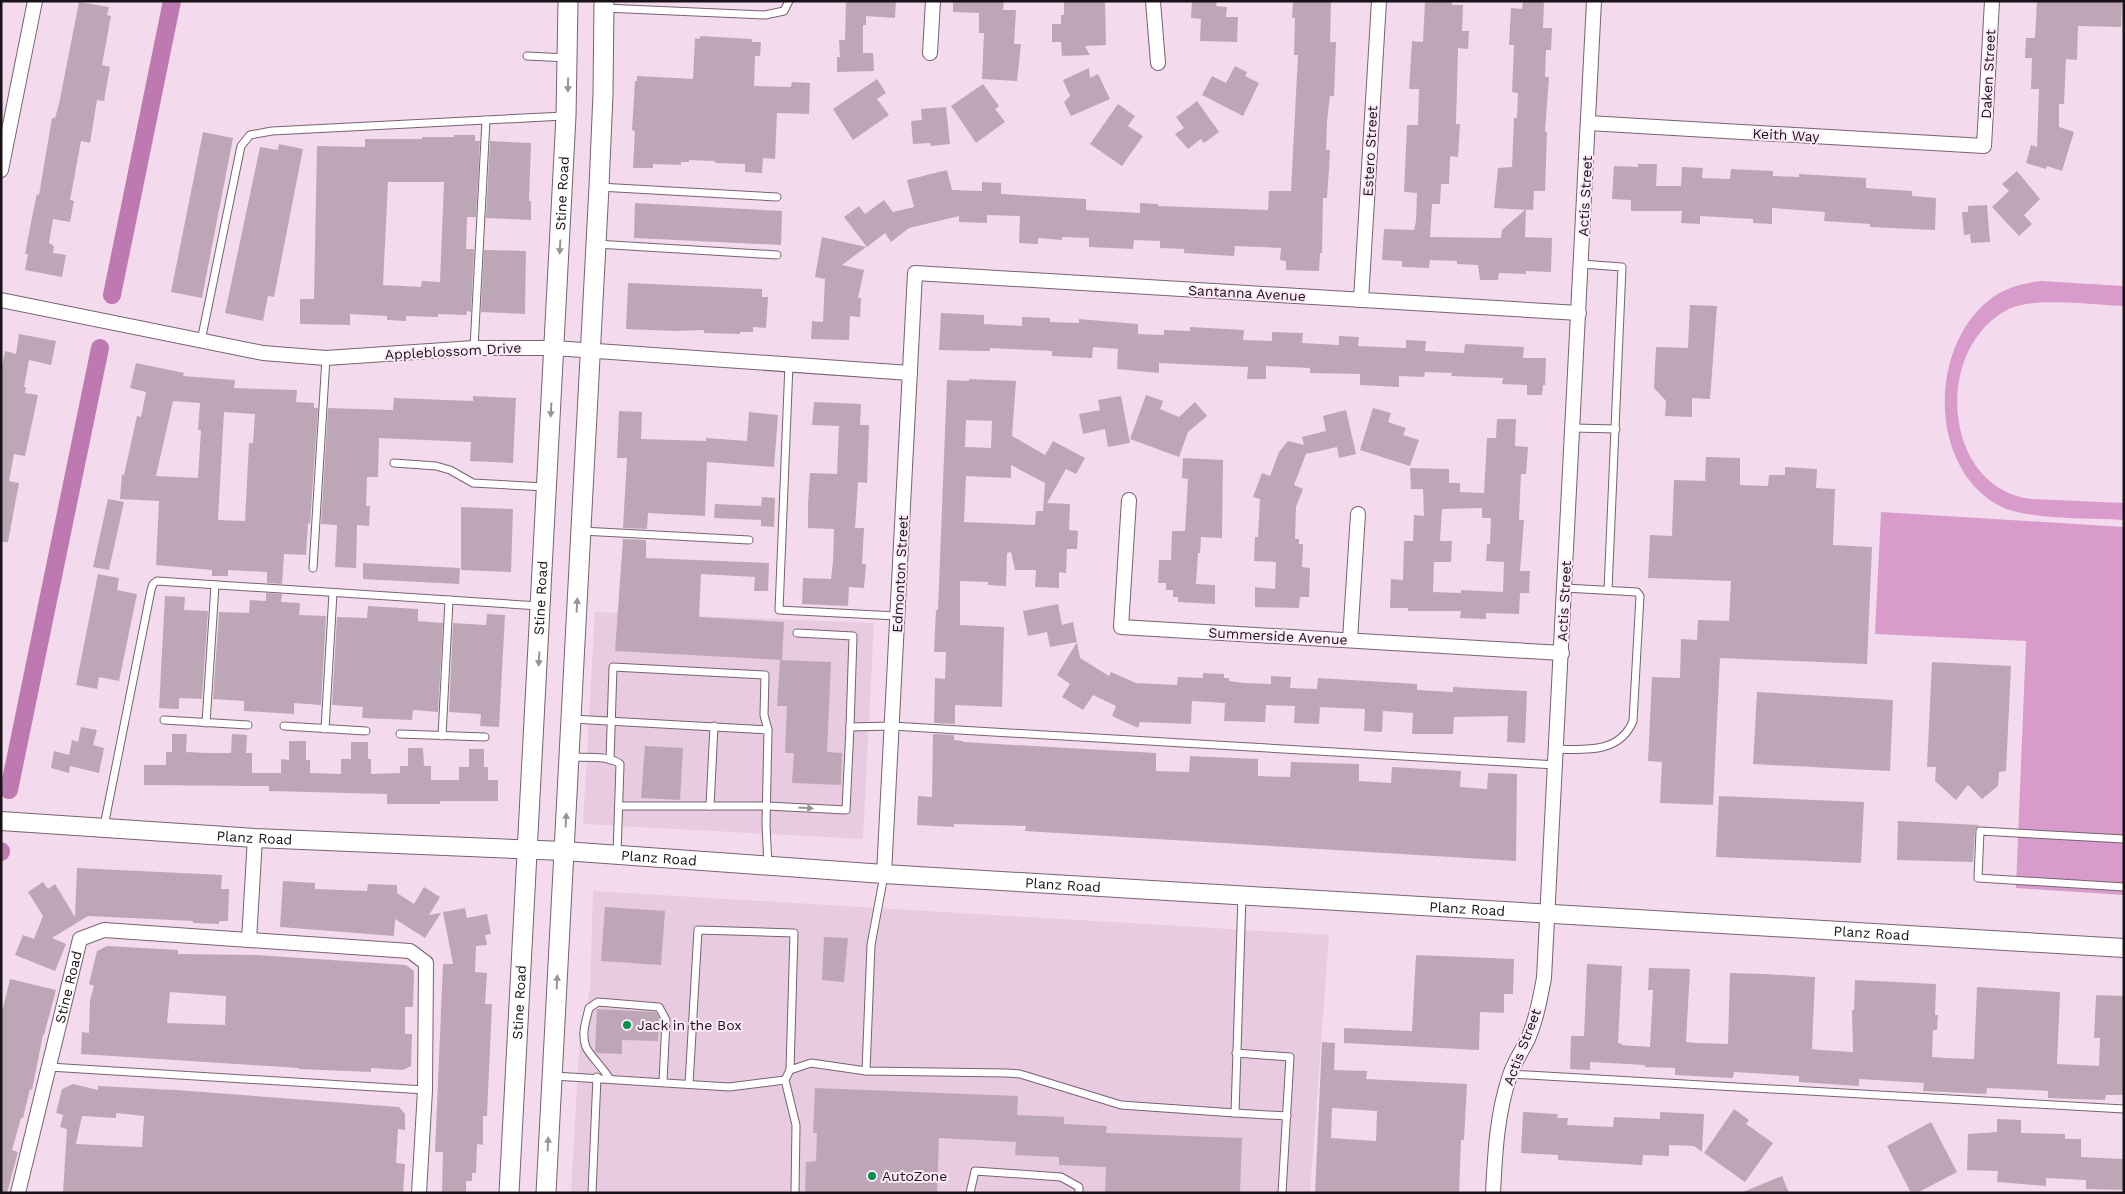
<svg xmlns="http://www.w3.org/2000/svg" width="2125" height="1194" font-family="'Work Sans',sans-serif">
<rect width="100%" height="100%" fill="#f3dbed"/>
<g fill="#e8cbe1">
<path d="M595,612L874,623L863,839L583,824Z"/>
<path d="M593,891L1329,935L1310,1193H571L580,1035L590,990Z"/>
</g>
<g fill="#d99acc">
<path d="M2040,281L2124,286V306C2093,305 2033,296 2007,310C1933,349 1942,488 2031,499L2124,503V520C2091,518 2026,520 2000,506C1928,468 1929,349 1988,301C2003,288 2021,284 2040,281Z"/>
<path d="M1881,512L2124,527V895L2016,888L2026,641L1875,634Z"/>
</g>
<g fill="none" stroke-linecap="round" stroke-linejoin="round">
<g stroke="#bf79b1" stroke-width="18">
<path d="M112,295L172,1"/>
<path d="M9,790L100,348"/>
<path d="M1,852V851"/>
</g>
</g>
<g fill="#bda7b7" fill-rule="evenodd">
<path d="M846,1H896L895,18L866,16V25H863V53H873L874,71L837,72V57H840L839,40H845Z"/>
<path d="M953,1H1004L1003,10H1016L1014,44H1021L1017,81L982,79L984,33H979V13L953,12Z"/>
<path d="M1064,1H1105L1106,45L1085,46L1090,55L1062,56L1061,42H1052V24H1061V15H1064Z"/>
<path d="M1192,1H1217L1216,6L1227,7L1226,17H1238L1237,42L1200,41L1201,19L1191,18Z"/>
<path d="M1293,1H1331L1330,42H1336L1334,96H1330L1327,121L1326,150H1330L1329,169L1327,198H1323L1322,253H1320L1319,271L1286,270V261L1280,260L1281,248L1235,246L1234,256L1184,253V249L1160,248V241L1134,240L1133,249L1089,247V238L1062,237V240L1038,238V244L1019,243L1020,216L987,215V223L959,222V216L909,228L891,242L885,233L867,247L844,217L859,206L865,214L884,200L893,212L914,207L907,180L947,170L952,190L982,191V182L1001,183V194L1086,199V210L1140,213V203L1158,204V206L1268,210L1269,191H1291L1298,55H1294L1295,18H1292Z"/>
<path d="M1425,1H1452V5H1463L1462,31H1469L1468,49L1458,48L1456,124H1460L1458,157L1451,156L1450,158L1449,184H1441L1440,204H1432L1430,237L1501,238L1502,230L1526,209L1525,237L1552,238L1551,272L1526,271V274L1499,273L1498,280H1480L1478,265L1457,264V261L1430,260L1429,268L1402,267V261L1382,260L1384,229L1414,230L1416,221L1417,193L1404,192L1407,125H1418L1419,89H1409L1412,41L1423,42Z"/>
<path d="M1523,1H1544L1543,28H1552L1551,50H1546L1545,77H1549L1545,132H1547L1545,191H1534L1533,210L1494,208L1498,168L1512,167L1514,118H1517L1518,93L1512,92L1514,45H1509L1511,8L1522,9Z"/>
<path d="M2037,1H2122L2121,27L2078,26L2077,60L2066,59L2064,104H2059V127L2074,132L2062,171L2047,166L2046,169L2026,163L2031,145L2037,147L2039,89H2031L2032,58H2025L2026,38H2035Z"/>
<path d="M79,2L109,7L107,15L111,16L102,65L110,67L104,101L97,100L90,143L81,141L70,200L74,201L70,222L53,219L49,243L54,246L53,253L66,255L62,277L25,270L28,254H25L33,212L37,194L39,195L52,118H55L59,104Z"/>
<path d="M700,36L752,39V42H761L760,56H755L754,86L791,87L792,82L810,83L809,114L777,113L775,159L763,158L762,173L745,172V164L715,163V161L689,160V162H681V165L653,164V168H633L635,131L632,130L635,81H637V76L693,79L695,38L700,39Z"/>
<path d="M1235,66L1247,72L1245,76L1259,83L1243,116L1202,95L1212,76L1226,83Z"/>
<path d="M1089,68L1090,78L1098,74L1110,99L1071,116L1064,102L1070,96L1063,80Z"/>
<path d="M877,79L886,93L877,99L889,115L853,140L833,109Z"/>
<path d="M983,84L999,106L995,109L1005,122L976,143L951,106Z"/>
<path d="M1197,101L1219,132L1204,143L1201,139L1188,149L1175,134L1184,128L1176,117Z"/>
<path d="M1118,104L1135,116L1128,126L1143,136L1122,166L1090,144Z"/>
<path d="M946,107L950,144L931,146L930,143L913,144L911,121L922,120L921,109Z"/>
<path d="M203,132L233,138L202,298L171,292Z"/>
<path d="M454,135H475V141H480L476,217H467L466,249H474L471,312L467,311L466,315L438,314V317L406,316V321L387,320V316L350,314V325L300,324V299H314L317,146L365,147V139H422V137H454ZM388,182H444L440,282L422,281L421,287L383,285Z"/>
<path d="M490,141L531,143L529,201H531V220L486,218Z"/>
<path d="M279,144L303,149L274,297L268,296L263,321L225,313L260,147L278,150Z"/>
<path d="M1638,164H1657L1656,186H1681L1682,167L1703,168L1702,178L1730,179L1731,169L1773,171V176L1799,177V174L1866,178V188L1912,191V196L1936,198L1935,230L1870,227V224L1824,221L1825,212L1772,208V224L1753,223V219L1700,216V224L1681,223L1682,211H1631V200L1612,199L1614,166L1638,167Z"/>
<path d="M2017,171L2040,199L2024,215L2032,224L2019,236L1992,207L2009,191L2002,184Z"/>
<path d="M635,203L782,211L781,245L634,238Z"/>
<path d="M1987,205L1990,242L1971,243L1970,234L1964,235L1962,212H1968V206Z"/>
<path d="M822,237L866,247L842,265L864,270L858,298H861L860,317L850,316L849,340L811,339L812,321L823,322L825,279L815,277Z"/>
<path d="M484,250L526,251L525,314L481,312Z"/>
<path d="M628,283L762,289V297H768L766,328L753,327V332H740V334L704,333V330L675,331L626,329Z"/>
<path d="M1690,305L1717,306L1710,399L1692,398V417L1665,416L1666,401L1654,388L1656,347L1688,348Z"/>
<path d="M941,313L984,315V324L1022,326V317L1050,318V322L1079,323V319L1138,324V334L1164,335V330L1190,331V327L1244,330L1243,340L1272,341V332L1303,333L1302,343L1339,345V336L1359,337L1358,346L1406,348V340L1426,341L1425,351L1464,353L1465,344L1524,347L1523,358H1546L1545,385H1543L1542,395H1527V385L1502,384L1503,378L1451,376L1452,373L1425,372L1424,377L1399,376V387L1360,385V374L1310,373V368L1266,366V379H1247L1248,367L1159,363V373L1117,369L1118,349L1093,347L1092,358L1052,356V351L990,348V351H980L939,350Z"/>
<path d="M19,334L56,341L51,365L29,360L24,387H26L25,393L38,395L25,456L14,454L9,481L19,483L8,542H1V371L5,351L16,354Z"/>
<path d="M136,363L184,373L183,376L235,380L234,388L297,390L296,402L314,403V408H318L310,524L308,523L306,555L284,554L282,584L267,583V572L228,570V576H212V570L156,565L159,501L120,499L122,474L124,475L137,416L141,417L146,392L130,388ZM173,401L200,403L198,430H201L198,478L156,476ZM224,412L255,414L253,443H249L245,521L218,520Z"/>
<path d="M969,379L1016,381L1012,436L1045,455L1053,441L1085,458L1076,474L1066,469L1047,503L1070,504L1069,530L1078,531L1077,549H1067L1066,573L1059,572V588L1035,587L1036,570H1015L1011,552L1007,553L1006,586L988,585V582L960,581V625L1004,627L1002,707L955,705V724L934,723L935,678L945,679L946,652H934L936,610H938L947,380L969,381ZM966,420L992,421L991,448L965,447ZM1011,465L1045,483L1043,511H1036L1035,525L964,522L966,476L1011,478Z"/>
<path d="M1146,395L1163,401L1160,409L1179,417L1195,402L1207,416L1188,432L1179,457L1130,439Z"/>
<path d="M473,396L516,398L513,463L470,461L471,442L379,438L378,477H367L366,506H370L369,526L357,525L356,568L335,567L337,525L321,524L328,408L393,410L394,398L473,401Z"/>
<path d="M1121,396L1130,443L1108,447L1105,429L1083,434L1079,414L1100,410L1098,400Z"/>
<path d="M814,402L861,404L860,425H869L867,483L858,482L855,528H864L862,564H866L864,588L849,587L848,606L802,604L803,578L831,579L833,562L834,529L808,528V504L810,473L837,474L839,426L812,425Z"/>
<path d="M1373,408L1391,413L1388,422L1406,428L1403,435L1419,440L1410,466L1360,450Z"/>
<path d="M1346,410L1356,454L1339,458L1337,447L1306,454L1294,485L1303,489L1296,507L1295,539H1299V544H1303L1302,567L1310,568L1309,597H1300L1299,608L1255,607V587L1275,589L1276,562L1254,561L1255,537H1258L1260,499L1253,497L1262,473L1270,476L1279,452L1288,441L1304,445L1302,437L1326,431L1323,416Z"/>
<path d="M619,411L642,412L641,439L706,441V438L747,441L749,412L778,415L774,467L707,462L705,516L648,513L647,529L623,528L627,458H617Z"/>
<path d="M1497,419H1516L1515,446L1528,447L1526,474H1521L1519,520H1524L1520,571H1530L1529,593H1520L1519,614L1486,613V619L1460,618L1461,611H1408V608H1390L1391,579L1403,580L1404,541H1413L1414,515L1424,516L1423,489H1411L1410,468L1449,469V483H1460V492L1484,493L1487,438H1496ZM1482,508V518H1491L1490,544H1487L1486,561L1504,562L1503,592L1461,590V593L1433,592L1434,562H1451L1452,541H1440L1442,509Z"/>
<path d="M1706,457L1740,458V485L1768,486L1769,475H1785V467L1817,469L1816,488L1835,489L1833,545L1872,547L1867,664L1720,658L1713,805L1660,803L1662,762L1648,761L1652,677L1680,678L1681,639L1697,640L1698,620L1729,621L1731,581L1648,578L1650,535L1672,536L1674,480L1705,481Z"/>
<path d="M1183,458L1223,460L1222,538L1201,537L1200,553H1198L1196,584L1215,585V604L1178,602V597H1173V590H1166V583H1158L1159,560H1171L1172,531H1185L1188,479L1182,478Z"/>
<path d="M762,497L775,498L774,527L761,526V520L714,518L715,504L761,506Z"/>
<path d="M108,499L124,502L109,570L93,567Z"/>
<path d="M461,507L513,509L511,572L461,570Z"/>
<path d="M623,539L646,540V558L769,563L768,591H754L755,577L701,574L699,617L784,622L782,660L615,651Z"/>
<path d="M363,563L460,568L459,584L363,579Z"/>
<path d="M98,574L119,578L117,590L137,594L119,681L99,677L97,689L76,685Z"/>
<path d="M266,593L282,594L281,602L300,603L299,615L326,616L321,705L294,703V714L244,711V701L213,699L219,612L249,613L250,600L266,601Z"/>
<path d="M165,596L185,597L184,610L208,611L202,699L179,698V709L159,708Z"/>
<path d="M1058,604L1062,625L1073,622L1080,658L1109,676L1111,672L1136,683L1177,685L1178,677L1203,678V673L1224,674V678H1229V681L1244,683L1271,684V676L1291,677L1290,688L1317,689L1318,678L1417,684V690L1453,692V687L1527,691L1525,743L1507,742L1508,716L1454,717L1453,734H1412L1413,713L1383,711L1382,732L1364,731L1365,709L1320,707L1319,724L1294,723L1295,706L1266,705L1265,722L1224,721L1225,703L1192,701L1191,724L1140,722L1138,728L1112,716L1116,706L1093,695L1083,710L1062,697L1070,684L1057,675L1077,642L1050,647L1047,632L1028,636L1023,611Z"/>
<path d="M368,606L418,609V621L443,623L438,712L413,710L412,720L362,718L363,707L332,705L337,617L367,618Z"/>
<path d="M487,614L505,615L499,727L480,726L481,714L449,712L453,623L486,625Z"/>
<path d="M780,660L831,662L827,752L842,753L841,785L792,783L794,753H785L787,706H777Z"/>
<path d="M1932,662L2011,666L2006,771L1999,772L1998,786L1982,799L1968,785L1956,800L1935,781L1936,767H1927Z"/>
<path d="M1757,692L1893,700L1890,771L1753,764Z"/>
<path d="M81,727L97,730L93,745L104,748L99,773L70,766L69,773L51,768L54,751L69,755L72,740L78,742Z"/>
<path d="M172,734H187L186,752L206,753H231L232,734L247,735L246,753H252V773H281V759L289,760V741H306V760H310V773L341,774V759H351V742H368V759H371V774L400,773V766H408V748H423L424,766H431V780H459V767H469V749H484V767H488V780H498V801H440V804H387V794L269,791V786L144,785V765H166V752H172Z"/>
<path d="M933,734L954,735V740L963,741V742L1156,753V771L1189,772L1190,756L1258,759V776L1290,777L1291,762L1359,764V781L1391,783L1392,767L1461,771L1460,787L1487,789L1488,773L1517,774L1516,861L1025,831L1026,826L954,824V827L917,825L918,796L932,797Z"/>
<path d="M645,746L683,748L680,800L641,798Z"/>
<path d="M1719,796L1864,802L1861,863L1716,857Z"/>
<path d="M1898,821L1979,825L1975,831L1973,862L1897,860Z"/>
<path d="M77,868L222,875L221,889H229L228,921H219V924L193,923V921L88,916L52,938L66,944L55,971L15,955L23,935L34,939L43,916L28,892L43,882L48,889L55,884L75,917Z"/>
<path d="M283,881L315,883V889L367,891L368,884L397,885V893L414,904L424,887L440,897L429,915L441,913L425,938L395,919L394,936L280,927Z"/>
<path d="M605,907L665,911L661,965L601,961Z"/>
<path d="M465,908L467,918L487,914L491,934L485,935L487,945L476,946L475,972L487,973L485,1004H492L487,1116H483V1145L477,1144L476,1173H472V1181H466V1193H442L443,1152H435L443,964H453L443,912Z"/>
<path d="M824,937L848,938L844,982L822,980Z"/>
<path d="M107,946L178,950V954L256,955L406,965L414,971L413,1007H405V1034H412L411,1066L403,1070L371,1068V1072L299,1069V1068L81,1054L82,1032L89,1033L90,1000L94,986L89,984L97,951ZM170,992L226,996L225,1025L167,1023Z"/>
<path d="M1416,955L1514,959L1513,994H1504V1013L1480,1012L1479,1050L1344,1043V1028L1412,1031Z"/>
<path d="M1587,964L1622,966L1618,1043L1622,1044L1621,1045L1650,1047L1653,990H1648L1649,968L1690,969L1686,1042L1696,1043L1728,1044L1730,973L1764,974L1815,977L1812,1049L1820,1050L1853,1052L1852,1010H1854L1855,980L1936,984L1935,1015H1938L1937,1030H1933L1932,1057L1945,1058L1974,1059L1977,987L2060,992L2057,1064L2099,1066L2100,1038H2094L2096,995L2124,996V1095H2106L2105,1100L2048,1098V1091L2032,1090L1987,1088L1986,1094L1923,1091L1924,1083L1859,1079V1086L1799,1082V1076L1734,1072L1733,1078L1675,1075V1068L1645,1067V1065L1590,1062V1070L1570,1069L1571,1036H1584Z"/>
<path d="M10,979L56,990L44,1035H43L32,1090L30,1089L23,1118H21L12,1150L18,1152L7,1193H1V1007L3,1008Z"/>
<path d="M597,1009L656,1012L659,1018L658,1041L622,1040V1054L597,1053L595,1051Z"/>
<path d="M1322,1042L1335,1043L1334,1070L1367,1071L1366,1079L1467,1084L1464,1140H1461L1459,1193H1315ZM1332,1108L1377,1111L1376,1141L1331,1138Z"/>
<path d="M73,1084L98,1090V1086L176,1090L399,1107L405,1114V1130L398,1129L396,1163L405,1164L403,1193L63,1192L67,1129L60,1127L63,1115L56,1113L62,1089ZM116,1113L144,1116L142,1147L76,1144L82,1116L116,1118Z"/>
<path d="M815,1088L1018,1096L1017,1115L1064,1117V1124L1107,1126L1106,1133L1242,1138L1240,1193H1105L1106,1167L1059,1165V1157L1015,1155L1016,1142L939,1138L937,1193H805L806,1162L816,1161L817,1133H813Z"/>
<path d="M1734,1109L1749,1120L1746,1124L1773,1143L1745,1182L1704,1153Z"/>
<path d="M1523,1112L1558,1114L1557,1118H1568L1567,1125L1613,1127L1614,1117L1660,1119V1112L1704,1114L1702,1152L1694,1146L1669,1145V1156L1643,1155L1642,1165L1558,1160V1155L1521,1153Z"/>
<path d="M1997,1119L2021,1120V1133L2065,1134V1139H2081V1157L2124,1159V1190L2086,1189V1180L2046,1178V1186L1997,1182L1998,1171L1967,1170L1968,1134L1997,1132Z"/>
<path d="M1931,1122L1957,1172L1917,1193H1911L1887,1146Z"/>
<path d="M1782,1176L1789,1193H1743V1192Z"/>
</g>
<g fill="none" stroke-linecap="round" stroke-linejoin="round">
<g stroke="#766272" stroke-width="9">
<g id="service">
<path d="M604,8L765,15L784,11L789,1"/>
<path d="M527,56L567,58"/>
<path d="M599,187L777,197"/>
<path d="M596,244L777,255"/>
<path d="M1581,264L1622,267L1608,590"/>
<path d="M201,341L241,146L250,135L272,131L564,116"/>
<path d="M474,348L486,120"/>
<path d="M789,364L779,610L897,616"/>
<path d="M1573,428L1616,429"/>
<path d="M394,463L436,466L450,470L473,483L545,487"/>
<path d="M582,531L749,540"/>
<path d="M313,568L326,358"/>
<path d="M797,633L853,636L850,727"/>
<path d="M572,719L768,730L766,825L768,866"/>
<path d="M164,720L248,725"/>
<path d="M206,723L215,585"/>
<path d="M284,726L366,731"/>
<path d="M325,729L333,593"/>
<path d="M400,734L485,737"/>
<path d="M442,736L449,600"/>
<path d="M1557,749C1586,750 1620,753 1633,721L1640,596L1637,592L1565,588"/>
<path d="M570,757C585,758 609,755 620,764L617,854"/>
<path d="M610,760L613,667L765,675L764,715L768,730"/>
<path d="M619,806H767L846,810L850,727L892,726L1556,765"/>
<path d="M710,806L714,726"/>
<path d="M104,826L151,590L153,584L157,581L539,606"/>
<path d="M2124,839L1980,831L1978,878L2124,887"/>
<path d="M1236,1053L1290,1057L1282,1193"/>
<path d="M49,1067L425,1090"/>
<path d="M866,1071L871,945L884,875"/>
<path d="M1510,1074L2124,1109"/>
<path d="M554,1076L729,1087L785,1080"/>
<path d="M609,1078C604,1069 588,1053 586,1047C581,1034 586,1021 589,1008L598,1002L659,1007L666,1020L663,1082"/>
<path d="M689,1084L698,930L794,933L790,1070"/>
<path d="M1235,1113L1287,1116"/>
<path d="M592,1193L597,1077"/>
<path d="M795,1193L796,1125L785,1080L790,1070L811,1063L866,1071L1006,1073L1020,1074L1121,1105L1235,1113L1242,896"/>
<path d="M970,1193L975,1171L1061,1177L1079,1187V1193"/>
</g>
</g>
<g stroke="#766272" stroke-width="16">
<g id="minor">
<path d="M1153,1L1158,63"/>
<path d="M930,53L933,1"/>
<path d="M1588,123L1984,146L1992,1"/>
<path d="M1,170L35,1"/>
<path d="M1,300L263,353L326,358L474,348H554L910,373"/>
<path d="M1361,300L1379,1"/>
<path d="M1129,500L1121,627L1562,653"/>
<path d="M1350,640L1358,514"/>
<path d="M884,874L915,273L1579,313"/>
<path d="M249,940L255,838"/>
<path id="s1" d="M18,1193L80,939L104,930L410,951L426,963L425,1090L419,1193"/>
<path d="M1493,1193C1495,1153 1497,1113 1510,1075C1514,1063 1521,1052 1527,1041C1536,1021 1540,999 1544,978L1594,1"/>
</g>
</g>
<g stroke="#766272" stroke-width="20">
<g id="tertiary">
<path id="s2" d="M1,821L255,838L564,851L884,874L2124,948"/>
</g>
</g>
<g stroke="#766272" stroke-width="21">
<g id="secondary">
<path id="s3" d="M509,1193L566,116L568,1"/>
<path d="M546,1193L599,187L603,94L604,1"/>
</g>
</g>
<use href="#service" stroke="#fff" stroke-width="7"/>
<use href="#minor" stroke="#fff" stroke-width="14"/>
<use href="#tertiary" stroke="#fff" stroke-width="18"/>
<use href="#secondary" stroke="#fff" stroke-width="19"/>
</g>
<defs><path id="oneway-solid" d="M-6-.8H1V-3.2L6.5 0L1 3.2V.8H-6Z" transform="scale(1.25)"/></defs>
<g fill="#979497">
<use href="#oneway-solid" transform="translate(568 85) rotate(91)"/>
<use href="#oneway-solid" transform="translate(560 247) rotate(93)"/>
<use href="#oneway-solid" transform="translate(551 410) rotate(93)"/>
<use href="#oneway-solid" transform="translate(577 605) rotate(-87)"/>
<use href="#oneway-solid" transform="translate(539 659) rotate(93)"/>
<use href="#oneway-solid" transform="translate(806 808) rotate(3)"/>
<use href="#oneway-solid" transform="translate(566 820) rotate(-87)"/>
<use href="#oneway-solid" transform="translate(557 982) rotate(-87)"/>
<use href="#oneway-solid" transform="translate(548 1144) rotate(-87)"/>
</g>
<g fill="#049151" stroke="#fdeaf8" stroke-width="2">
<circle cx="627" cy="1025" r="5"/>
<circle cx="872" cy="1176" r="5"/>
</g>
<g text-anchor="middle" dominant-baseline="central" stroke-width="4" stroke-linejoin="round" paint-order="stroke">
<g font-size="14" fill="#181117" stroke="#fdeaf8">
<text transform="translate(1988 74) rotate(-87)">Daken Street</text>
<text transform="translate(1786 135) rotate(3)">Keith Way</text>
<text transform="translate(1370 151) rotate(-87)">Estero Street</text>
<text stroke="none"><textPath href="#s3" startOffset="1001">Stine Road</textPath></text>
<text transform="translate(1585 196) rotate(-87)">Actis Street</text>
<text transform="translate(1247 293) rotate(3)">Santanna Avenue</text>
<text transform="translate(453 351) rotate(-3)">Appleblossom Drive</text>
<text transform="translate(900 574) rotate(-87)">Edmonton Street</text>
<text stroke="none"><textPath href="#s3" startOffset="596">Stine Road</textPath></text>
<text transform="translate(1564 601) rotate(-87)">Actis Street</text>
<text transform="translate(1278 636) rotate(3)">Summerside Avenue</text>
<text stroke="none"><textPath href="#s2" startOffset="254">Planz Road</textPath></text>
<text stroke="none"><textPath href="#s2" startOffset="659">Planz Road</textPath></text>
<text stroke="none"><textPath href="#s2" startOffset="1064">Planz Road</textPath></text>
<text stroke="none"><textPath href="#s2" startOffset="1469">Planz Road</textPath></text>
<text stroke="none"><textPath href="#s2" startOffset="1874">Planz Road</textPath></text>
<text stroke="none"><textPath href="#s1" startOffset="212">Stine Road</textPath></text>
<text stroke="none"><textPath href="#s3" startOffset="191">Stine Road</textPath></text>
<text transform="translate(1522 1047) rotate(-69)">Actis Street</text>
</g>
<g font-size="14" fill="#181117" stroke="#fdeaf8" text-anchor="start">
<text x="637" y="1025">Jack in the Box</text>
<text x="882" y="1176">AutoZone</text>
</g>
</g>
<rect width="2125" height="1194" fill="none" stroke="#181117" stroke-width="5"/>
</svg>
